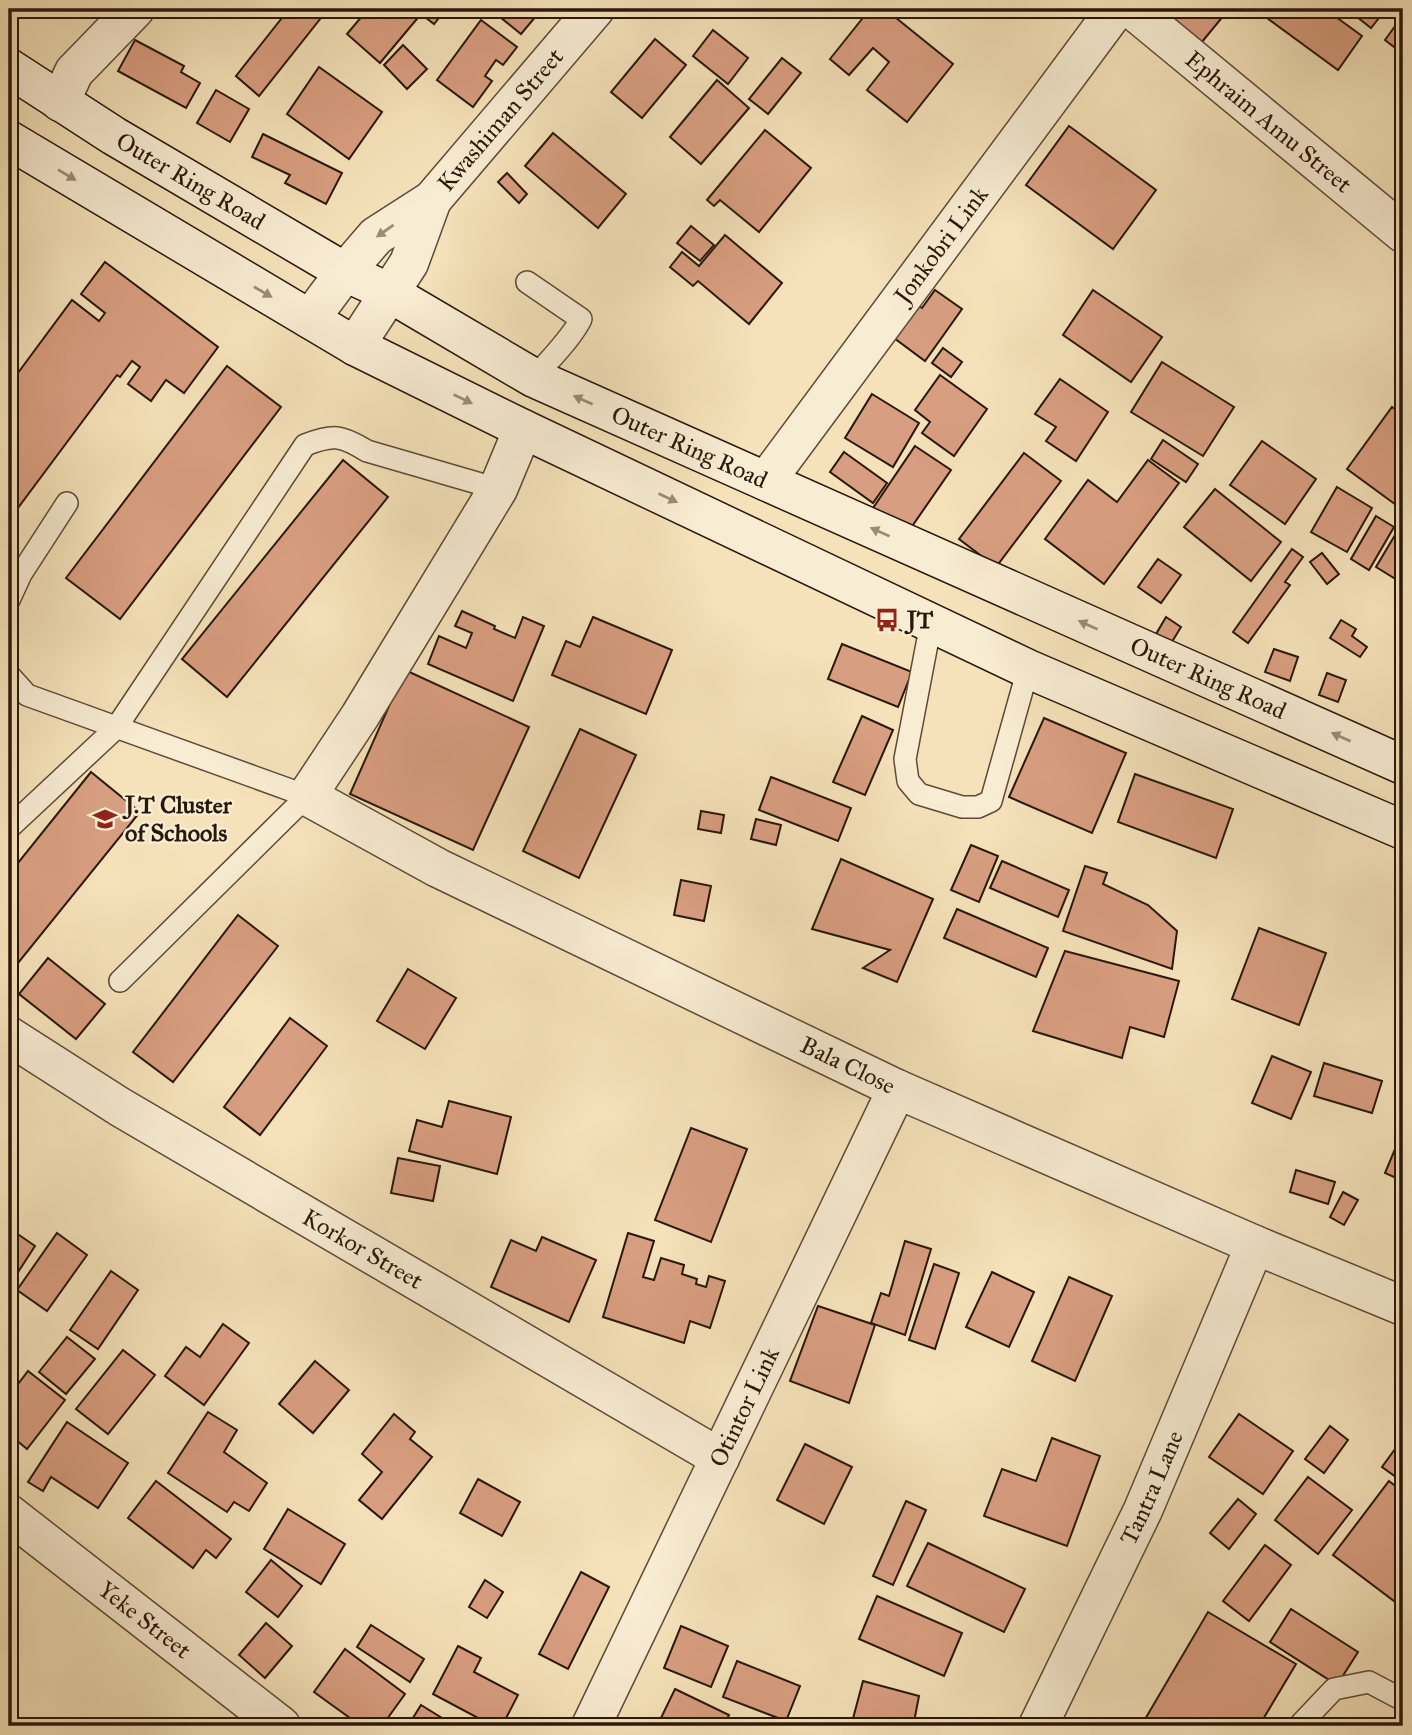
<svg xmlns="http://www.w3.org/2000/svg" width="1412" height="1735" font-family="'IM FELL Great Primer',serif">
<rect width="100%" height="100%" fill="#f5e2ba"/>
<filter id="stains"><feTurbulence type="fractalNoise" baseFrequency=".00286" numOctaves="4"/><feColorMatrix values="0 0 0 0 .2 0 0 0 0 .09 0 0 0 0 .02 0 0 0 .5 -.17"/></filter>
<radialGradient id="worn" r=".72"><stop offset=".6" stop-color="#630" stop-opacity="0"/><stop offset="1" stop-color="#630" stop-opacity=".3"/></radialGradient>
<g fill="#d89e81" stroke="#2a170b" stroke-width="2">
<path d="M289,9H328L259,96L236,76Z"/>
<path d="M368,9H446L434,24L421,14L380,63L347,34Z"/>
<path d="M490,9H542L521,34Z"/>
<path d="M870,9H885L953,64L907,122L867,90L889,62L873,48L849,75L830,59Z"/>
<path d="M1168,9H1229L1197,48L1161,18Z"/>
<path d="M1274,9H1325L1362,36L1338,70L1267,18Z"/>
<path d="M1347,9H1386L1371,28Z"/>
<path d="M1403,15V54L1385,40Z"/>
<path d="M481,20L517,47L503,65L496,60L485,76L492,81L473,107L437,80Z"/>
<path d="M713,30L748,58L728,84L693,56Z"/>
<path d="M655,39L686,65L642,118L611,92Z"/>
<path d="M135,40L184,66L181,72L200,83L186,108L118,71Z"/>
<path d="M403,45L427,69L407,89L384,65Z"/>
<path d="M782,58L801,73L768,114L749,99Z"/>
<path d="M319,67L382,112L349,159L287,114Z"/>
<path d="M717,80L749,108L701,164L670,137Z"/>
<path d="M216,90L249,109L230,142L197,123Z"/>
<path d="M1069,126L1156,190L1113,249L1026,185Z"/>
<path d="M765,130L811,168L759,232L720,200L714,206L707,200Z"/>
<path d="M553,133L626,194L598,228L525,166Z"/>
<path d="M263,134L342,173L326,204L285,183L290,175L252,157Z"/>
<path d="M507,173L527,194L519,203L498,182Z"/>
<path d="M691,226L714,245L700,261L677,243Z"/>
<path d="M725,235L782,283L749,324L698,281L693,286L670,267L682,252L699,266Z"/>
<path d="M105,262L218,347L184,393L166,380L151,401L128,384L140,367L132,361L120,377L117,375L9,520V385L72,300L99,321L105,313L81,294Z"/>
<path d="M935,290L962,309L925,361L890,335L913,302L922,308Z"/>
<path d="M1093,290L1162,337L1131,382L1063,335Z"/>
<path d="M943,348L962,362L951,377L932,363Z"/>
<path d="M1162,362L1234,407L1203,456L1131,412Z"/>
<path d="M227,366L281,407L120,619L66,578Z"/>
<path d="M940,375L987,409L954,456L922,433L930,422L915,410Z"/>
<path d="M1060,379L1108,412L1076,461L1046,441L1056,427L1035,414Z"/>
<path d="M872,394L919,423L893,467L845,438Z"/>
<path d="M1392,407L1403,415V510L1347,469Z"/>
<path d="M1163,440L1198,464L1186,482L1151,459Z"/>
<path d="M1262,441L1316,479L1285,524L1230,485Z"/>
<path d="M915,446L951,470L906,535L871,511Z"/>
<path d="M844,452L887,483L873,503L830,472Z"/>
<path d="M1024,453L1061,481L996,567L959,539Z"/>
<path d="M343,460L388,497L227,697L182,659Z"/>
<path d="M1148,460L1179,483L1104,584L1045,539L1088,480L1117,502Z"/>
<path d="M1337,487L1372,508L1347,552L1311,532Z"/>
<path d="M1215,489L1281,542L1251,581L1184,527Z"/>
<path d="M1376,516L1394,527L1369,570L1351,559Z"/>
<path d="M1401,525L1403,526L1402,583L1376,567Z"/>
<path d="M1292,549L1303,557L1285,582L1290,585L1248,643L1233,632Z"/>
<path d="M1322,553L1339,574L1327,584L1310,562Z"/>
<path d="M1158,559L1181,575L1161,603L1138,587Z"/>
<path d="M462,611L495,626L494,629L515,638L523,617L544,626L513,701L428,664L439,636L466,648L472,633L455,626Z"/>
<path d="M593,617L672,650L646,714L552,675L566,641L580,647Z"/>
<path d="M1166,617L1181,627L1167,650L1152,641Z"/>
<path d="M1341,620L1356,629L1352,636L1367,647L1360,657L1330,638Z"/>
<path d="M842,644L912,672L898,707L828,679Z"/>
<path d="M1274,649L1298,657L1290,681L1265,672Z"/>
<path d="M405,670L529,727L473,850L350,794Z"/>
<path d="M1327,673L1346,680L1338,702L1319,695Z"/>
<path d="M862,716L893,730L865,795L833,782Z"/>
<path d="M1044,718L1126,753L1092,833L1009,797Z"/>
<path d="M580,729L636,755L579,878L523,851Z"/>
<path d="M91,772L140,812L10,973L9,874Z"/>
<path d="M1135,774L1233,809L1216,858L1118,822Z"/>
<path d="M771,777L851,808L838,841L759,810Z"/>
<path d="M701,811L724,815L721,833L698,829Z"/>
<path d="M756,819L781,825L776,845L751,839Z"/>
<path d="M971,845L998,856L979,902L951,890Z"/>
<path d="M841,859L933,899L897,982L863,968L890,950L812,929Z"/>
<path d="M1002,861L1069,890L1058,917L990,888Z"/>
<path d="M1085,866L1107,873L1103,884L1148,905L1177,931L1172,969L1063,931Z"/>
<path d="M681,880L711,886L704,921L674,915Z"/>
<path d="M957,909L1048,948L1036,977L944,938Z"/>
<path d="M238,915L278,946L173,1082L133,1052Z"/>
<path d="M1259,928L1326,953L1299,1025L1232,999Z"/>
<path d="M1065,951L1179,981L1164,1037L1130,1027L1122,1058L1033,1031Z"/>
<path d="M48,958L105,1004L76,1039L19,994Z"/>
<path d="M408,969L456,998L425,1049L377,1021Z"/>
<path d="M290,1018L327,1046L260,1135L224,1107Z"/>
<path d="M1272,1056L1311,1072L1291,1119L1252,1103Z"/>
<path d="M1324,1063L1382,1081L1372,1113L1314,1096Z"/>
<path d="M449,1101L511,1117L497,1174L409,1151L417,1120L442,1127Z"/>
<path d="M691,1128L747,1149L711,1242L655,1220Z"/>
<path d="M1403,1130V1181L1385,1173Z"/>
<path d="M398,1158L440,1166L433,1201L391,1193Z"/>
<path d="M1296,1170L1335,1182L1328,1204L1290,1192Z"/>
<path d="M1343,1192L1358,1200L1344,1225L1330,1217Z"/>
<path d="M9,1228L35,1246L11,1283L9,1282Z"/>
<path d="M57,1233L87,1255L47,1311L17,1290Z"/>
<path d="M628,1233L654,1241L643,1277L654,1280L661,1258L684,1265L682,1274L697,1279L696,1284L706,1287L709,1276L725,1281L710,1328L690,1321L684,1343L603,1317Z"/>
<path d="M542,1237L596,1260L569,1322L491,1287L511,1240L536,1251Z"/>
<path d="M905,1241L931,1249L905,1335L871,1323L881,1293L889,1296Z"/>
<path d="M934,1264L959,1273L935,1349L909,1340Z"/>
<path d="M111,1271L138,1290L98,1349L70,1330Z"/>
<path d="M992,1272L1034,1292L1009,1347L966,1327Z"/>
<path d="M1069,1277L1112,1296L1075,1381L1032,1361Z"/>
<path d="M818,1306L875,1325L849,1403L790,1381Z"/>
<path d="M223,1324L249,1343L204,1405L165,1376L186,1347L200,1357Z"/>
<path d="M67,1337L95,1359L66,1394L39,1372Z"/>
<path d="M123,1350L155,1375L108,1434L76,1409Z"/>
<path d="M315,1361L349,1390L313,1433L279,1404Z"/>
<path d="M28,1371L65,1400L27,1449L9,1434V1396Z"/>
<path d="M208,1412L237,1430L224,1452L267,1483L249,1511L234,1502L227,1512L168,1473Z"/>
<path d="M394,1414L415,1432L410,1439L432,1457L382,1519L359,1500L382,1472L362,1454Z"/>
<path d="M1239,1414L1293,1451L1263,1494L1209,1457Z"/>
<path d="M67,1422L128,1463L98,1508L51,1477L43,1491L28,1482Z"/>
<path d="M1330,1426L1348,1440L1324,1473L1305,1459Z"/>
<path d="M1052,1438L1100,1456L1067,1546L984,1516L1002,1469L1036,1481Z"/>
<path d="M1403,1438V1482L1382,1467Z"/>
<path d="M805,1444L852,1467L824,1524L777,1500Z"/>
<path d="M1308,1477L1352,1510L1318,1554L1275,1520Z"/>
<path d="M478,1479L520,1502L502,1536L460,1513Z"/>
<path d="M156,1481L231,1539L216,1558L206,1550L193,1568L128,1518Z"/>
<path d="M1389,1481L1403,1492V1588L1394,1601L1333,1555Z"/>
<path d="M1238,1499L1256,1514L1229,1549L1210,1533Z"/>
<path d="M906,1501L926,1510L893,1585L873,1576Z"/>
<path d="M288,1509L345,1544L321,1584L264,1549Z"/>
<path d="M928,1543L1025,1589L1004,1632L907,1586Z"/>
<path d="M1265,1545L1291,1565L1249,1621L1223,1601Z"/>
<path d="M271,1560L302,1586L278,1617L246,1592Z"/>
<path d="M581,1572L609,1587L568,1669L539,1654Z"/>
<path d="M485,1580L503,1592L487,1618L469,1607Z"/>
<path d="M877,1596L962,1633L944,1676L859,1639Z"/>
<path d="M1291,1609L1358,1652L1337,1685L1270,1642Z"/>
<path d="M1208,1612L1296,1664L1259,1726H1141Z"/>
<path d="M266,1623L292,1646L265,1678L239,1655Z"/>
<path d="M371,1625L424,1659L410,1682L357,1647Z"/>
<path d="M681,1626L728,1646L711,1687L664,1668Z"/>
<path d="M458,1646L481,1658L474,1672L518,1695L502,1726H493L433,1694Z"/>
<path d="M345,1649L405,1694L382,1726H361L314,1692Z"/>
<path d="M737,1661L800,1686L786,1721L723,1697Z"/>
<path d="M863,1681L919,1696L914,1722L926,1724L925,1726H851Z"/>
<path d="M675,1689L729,1715L724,1726H668L659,1722Z"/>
<path d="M421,1705L455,1726H408Z"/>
</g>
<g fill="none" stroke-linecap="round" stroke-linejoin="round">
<g stroke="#5d4a37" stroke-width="24">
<g id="lane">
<path d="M527,282L581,319C571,339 549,360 534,378"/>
<path d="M9,600L21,574L67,503"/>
<path d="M931,623L905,759L908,781L919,794L962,807H978L991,801L1028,669"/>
<path d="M9,675L27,695L307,796L120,981"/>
<path d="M9,828L116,728L305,445C333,434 341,435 367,451L498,489"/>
<path d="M1299,1726L1334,1689L1369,1682L1403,1700"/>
</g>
</g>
<g stroke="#5d4a37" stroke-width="41">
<g id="street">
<path id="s1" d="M1132,9L1403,233"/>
<path d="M60,102L74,72L135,9"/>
<path id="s2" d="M310,319L345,272L376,236L432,200L595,9"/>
<path d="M355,346L409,263L432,200"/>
<path id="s3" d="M523,429L498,489L360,716L307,796L438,868L897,1089L1255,1245L1403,1306"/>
<path id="s4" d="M766,481L1116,9"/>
<path id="s5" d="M9,1036L120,1107L720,1458"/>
<path id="s6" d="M9,1514L281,1726"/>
<path id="s7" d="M591,1726L897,1089"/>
<path id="s8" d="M1038,1726L1143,1510L1255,1245"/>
</g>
</g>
<g stroke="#2a170b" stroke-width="41">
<g id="secondary">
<path id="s9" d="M9,68L114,136L345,272L388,292L534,378L1403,765"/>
<path d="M9,140L355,346L523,429L1028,669L1403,830"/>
</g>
</g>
<use href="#lane" stroke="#f8ecd2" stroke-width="21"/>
<use href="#street" stroke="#f8ecd2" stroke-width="38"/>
<use href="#secondary" stroke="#f8ecd2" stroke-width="38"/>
</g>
<defs><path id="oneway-solid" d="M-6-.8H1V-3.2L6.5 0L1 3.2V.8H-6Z" transform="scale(1.75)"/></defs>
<g fill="#9b8c78">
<use href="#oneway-solid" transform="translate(67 175) rotate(31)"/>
<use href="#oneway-solid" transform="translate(385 231) rotate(145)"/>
<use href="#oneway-solid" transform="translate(263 292) rotate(30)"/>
<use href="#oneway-solid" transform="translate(463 399) rotate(26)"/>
<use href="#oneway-solid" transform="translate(583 400) rotate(-156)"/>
<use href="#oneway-solid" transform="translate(668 498) rotate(25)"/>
<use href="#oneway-solid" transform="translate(880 532) rotate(-156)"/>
<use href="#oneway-solid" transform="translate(1088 625) rotate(-156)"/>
<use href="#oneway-solid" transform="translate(1341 737) rotate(-156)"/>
</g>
<defs>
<g id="bus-bare" transform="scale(1.89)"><path d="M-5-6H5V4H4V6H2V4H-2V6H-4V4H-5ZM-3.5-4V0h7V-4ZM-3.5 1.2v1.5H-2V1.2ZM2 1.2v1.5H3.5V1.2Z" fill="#8f2418" stroke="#f8ecd2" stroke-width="2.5" paint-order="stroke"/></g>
<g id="school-bare" transform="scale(1.89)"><path d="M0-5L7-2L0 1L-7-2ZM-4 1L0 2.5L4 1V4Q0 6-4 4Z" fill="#8f2418" stroke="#f8ecd2" stroke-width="2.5" paint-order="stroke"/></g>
</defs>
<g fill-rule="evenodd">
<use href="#bus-bare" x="887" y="620"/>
<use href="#school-bare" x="105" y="819"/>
</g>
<g text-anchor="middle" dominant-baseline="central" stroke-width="5" stroke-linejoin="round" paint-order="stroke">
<g font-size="24" fill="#2a170b" stroke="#f8ecd2">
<text stroke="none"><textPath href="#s2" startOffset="278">Kwashiman Street</textPath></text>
<text stroke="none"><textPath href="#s1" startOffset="177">Ephraim Amu Street</textPath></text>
<text stroke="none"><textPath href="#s9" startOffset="214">Outer Ring Road</textPath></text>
<text stroke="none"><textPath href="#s4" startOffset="294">Jonkobri Link</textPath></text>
<text stroke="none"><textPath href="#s9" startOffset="780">Outer Ring Road</textPath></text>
<text stroke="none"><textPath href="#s9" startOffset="1348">Outer Ring Road</textPath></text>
<text stroke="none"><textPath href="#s3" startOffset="1031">Bala Close</textPath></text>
<text stroke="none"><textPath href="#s5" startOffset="413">Korkor Street</textPath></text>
<text stroke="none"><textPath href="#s7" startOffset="354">Otintor Link</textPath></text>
<text stroke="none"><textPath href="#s8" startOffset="264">Tantra Lane</textPath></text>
<text stroke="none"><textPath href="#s6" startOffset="172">Yeke Street</textPath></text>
</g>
<g font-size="24" font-weight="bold" fill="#2a170b" stroke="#f8ecd2" text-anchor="start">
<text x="907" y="620">JT</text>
<text x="125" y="805">J.T Cluster<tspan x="125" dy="28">of Schools</tspan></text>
</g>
</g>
<rect width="1412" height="1735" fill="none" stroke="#f5e2ba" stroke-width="35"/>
<rect x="10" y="10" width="1391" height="1714" fill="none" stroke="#2a170b" stroke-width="3.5"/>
<rect x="18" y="18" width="1377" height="1700" fill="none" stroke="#2a170b" stroke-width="2"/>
<rect width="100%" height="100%" filter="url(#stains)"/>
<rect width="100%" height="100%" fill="url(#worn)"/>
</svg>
